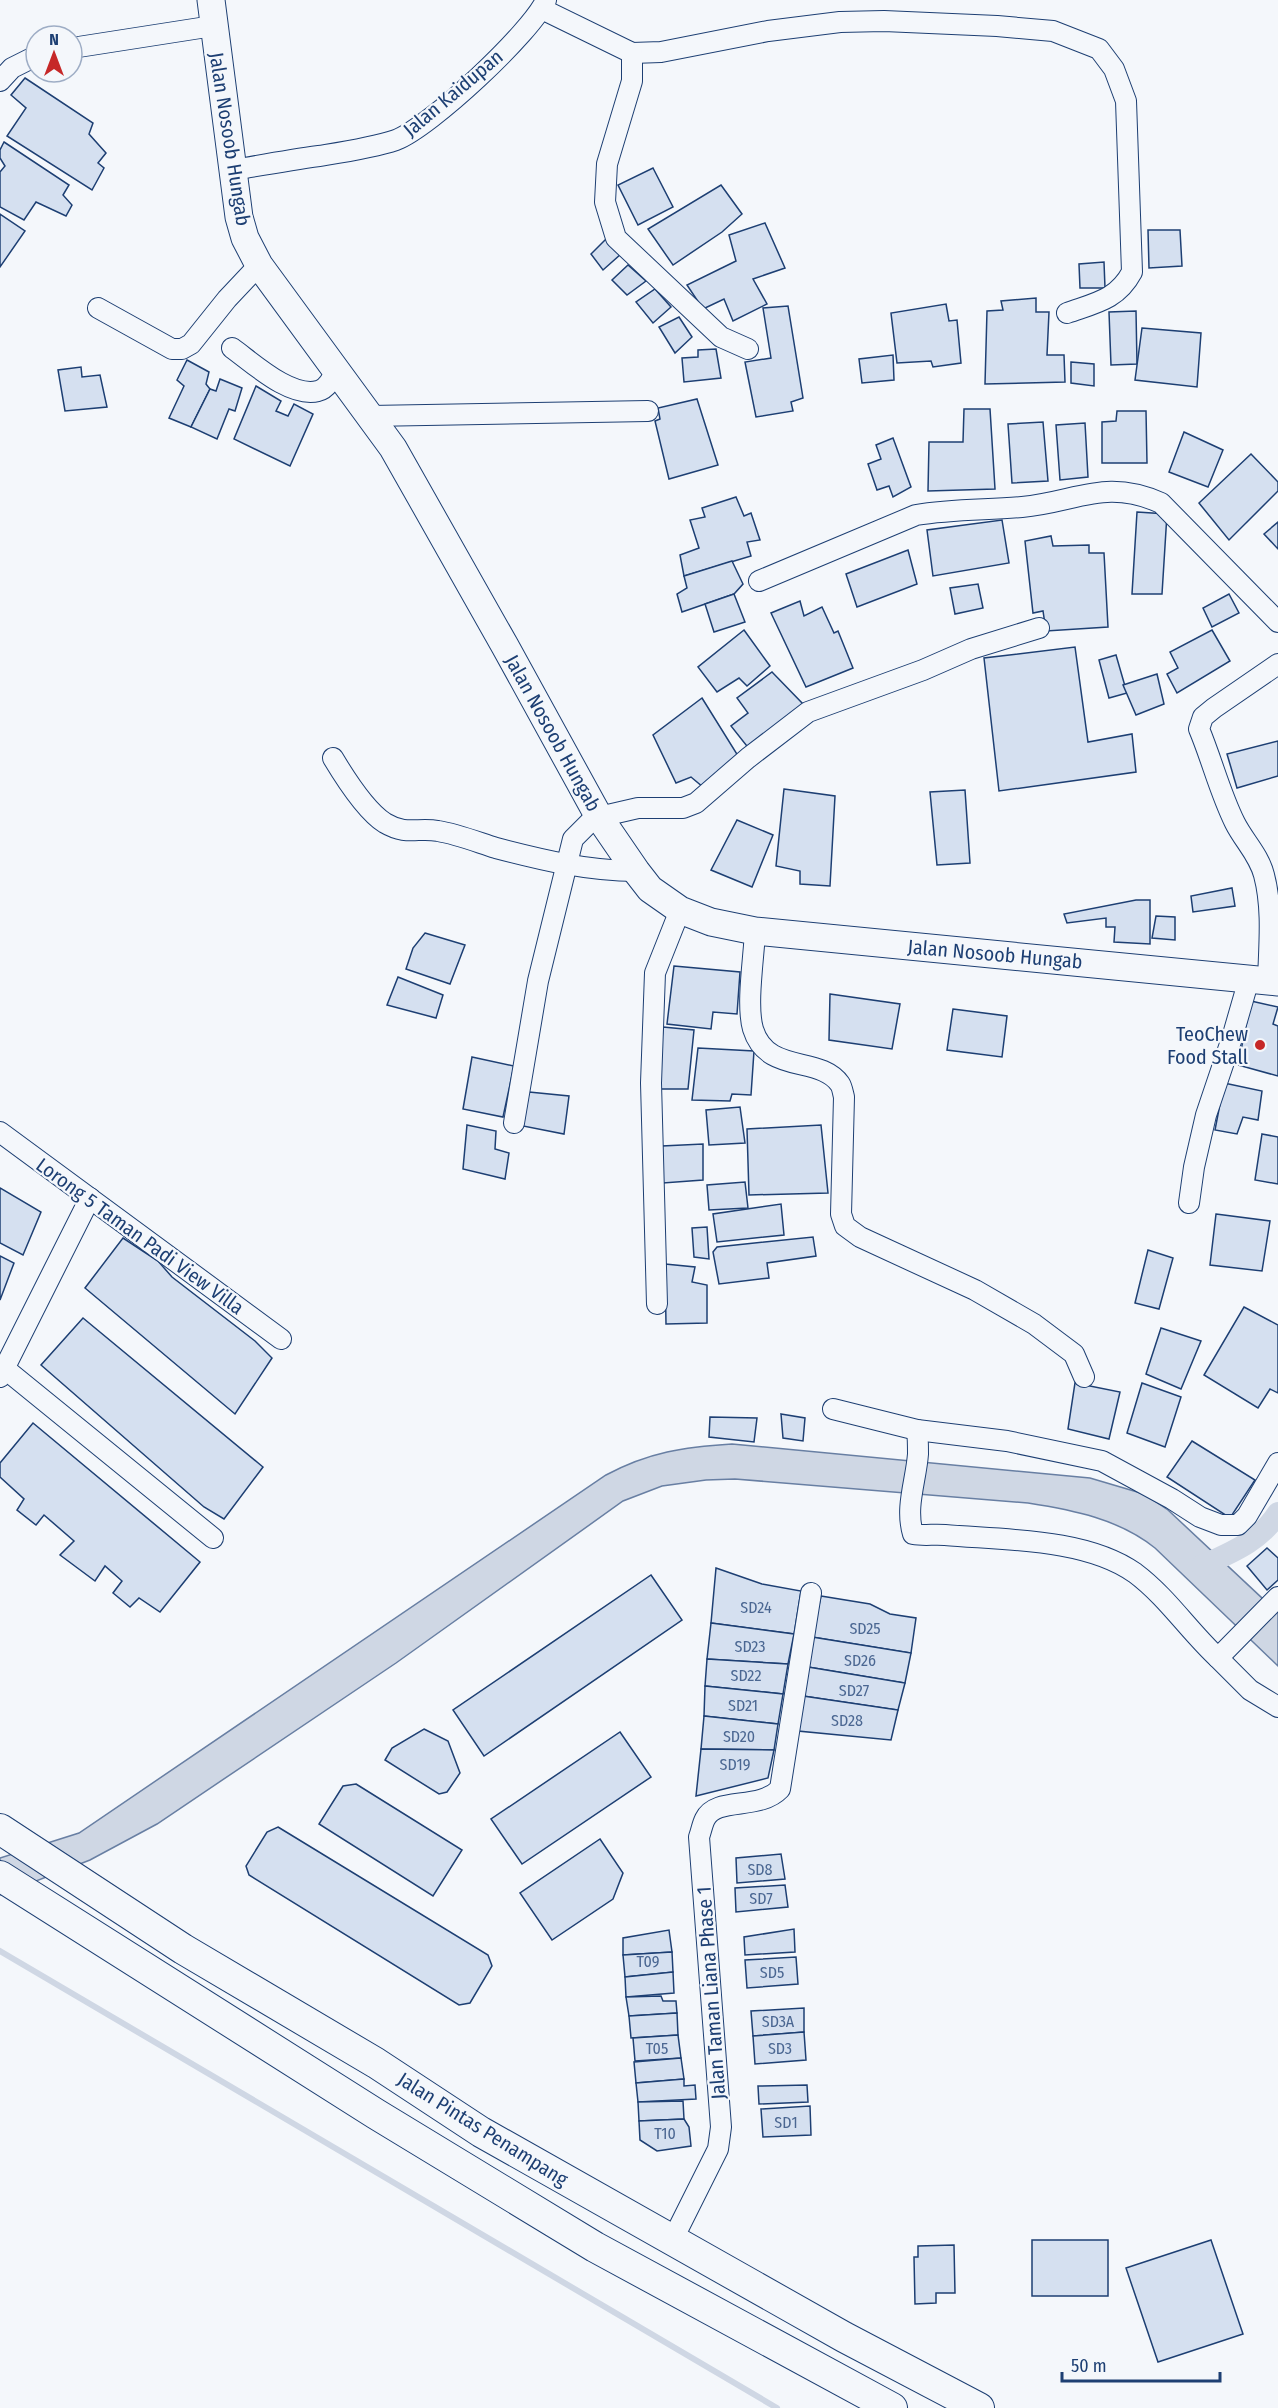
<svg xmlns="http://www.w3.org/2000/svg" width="1278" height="2408" font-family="'Fira Sans Condensed',sans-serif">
<rect width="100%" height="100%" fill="#f4f7fb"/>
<path fill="#cfd7e4" stroke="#687fa3" stroke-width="1.5" d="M732,1444L1090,1478L1144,1494L1168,1510L1278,1613V1666L1155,1548C1119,1519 1073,1510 1028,1503L735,1479L706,1480L662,1486L623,1501L396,1663L157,1824L90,1860L0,1895V1858L79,1833L606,1475C649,1452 684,1447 732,1444Z"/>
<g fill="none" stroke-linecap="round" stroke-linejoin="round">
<path stroke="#cfd7e4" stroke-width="6" d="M0,1951L777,2408"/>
<path stroke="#cfd7e4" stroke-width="22" d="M1202,1566C1232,1552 1259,1542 1278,1513"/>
</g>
<g fill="#d5e0f0" stroke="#1d3f73" stroke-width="1.5">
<path d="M25,78L93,123L89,134L106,153L98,163L104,168L92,190L7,136L26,108L11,95Z"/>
<path d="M4,142L69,185L63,195L72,205L66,216L36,202L24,220L0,207V172L5,166L0,158V150Z"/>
<path d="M653,168L673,207L638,225L618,185Z"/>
<path d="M721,185L742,214L722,232L673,265L648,229Z"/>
<path d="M0,214L25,231L0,267Z"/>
<path d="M765,223L785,268L753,279L767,304L733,321L724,299L703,309L687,285L736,261L729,235Z"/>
<path d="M1148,230H1180L1182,266L1149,268Z"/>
<path d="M606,239L621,254L603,270L591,254Z"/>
<path d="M1104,262L1105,288H1080L1079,264Z"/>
<path d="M628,265L646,281L627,295L612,280Z"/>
<path d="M655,289L671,307L653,323L636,302Z"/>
<path d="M1036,298V312H1049L1047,355H1064L1065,382L985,384L987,311L1003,310L1001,301Z"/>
<path d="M946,304L949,321L957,320L961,363L933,367L931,361L897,363L891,313Z"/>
<path d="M788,306L803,398L791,402L793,411L756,417L745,362L771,358L763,308Z"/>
<path d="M1136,311L1137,364L1111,365L1109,312Z"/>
<path d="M679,317L692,337L675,353L659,327Z"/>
<path d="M1142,328L1201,333L1197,387L1135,380Z"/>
<path d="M716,349L721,378L684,382L682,358L698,357V350Z"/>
<path d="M893,355L894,380L862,383L859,359Z"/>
<path d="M187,360L209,372L206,384L210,389L191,427L169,418L184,386L177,380Z"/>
<path d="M1071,362L1094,364V386L1071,383Z"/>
<path d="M81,367L82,377L100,375L107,407L65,411L58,370Z"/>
<path d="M220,379L242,388L235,411L229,409L217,439L191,427L210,389L216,391Z"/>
<path d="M256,386L281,401L276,411L288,416L294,404L313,414L290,466L234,439Z"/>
<path d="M697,399L718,465L669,479L655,421L660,419L658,408Z"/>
<path d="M964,409H990L995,489L928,491L929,442H963Z"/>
<path d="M1117,411H1146L1147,463H1102V422L1116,421Z"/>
<path d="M1043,422L1048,481L1012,483L1008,424Z"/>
<path d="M1085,423L1088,477L1060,480L1056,425Z"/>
<path d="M1184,432L1223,450L1208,487L1169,472Z"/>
<path d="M893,438L911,487L893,497L889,486L877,490L868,464L881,459L876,445Z"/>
<path d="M1251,454L1278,482V491L1229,540L1199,503Z"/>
<path d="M736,497L744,516L751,513L760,540L747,542L751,556L684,576L680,555L699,548L690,520L705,517L702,508Z"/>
<path d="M1137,512L1167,514L1162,594H1132Z"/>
<path d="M1002,520L1009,563L933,576L927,530Z"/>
<path d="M1278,522V549L1264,534Z"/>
<path d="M1051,536L1053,546L1089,545V553H1104L1108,627L1046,631L1043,611L1033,613L1025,541Z"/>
<path d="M908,550L917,584L857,607L846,574Z"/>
<path d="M732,561L743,584L734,594L682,612L677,594L687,588L684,576Z"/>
<path d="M978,584L983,608L955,614L950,588Z"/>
<path d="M734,594L745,622L714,632L705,604Z"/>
<path d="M1229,594L1239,613L1212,627L1203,608Z"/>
<path d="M800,601L804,616L822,607L834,633L838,631L853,668L806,687L771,613Z"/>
<path d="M744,630L770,666L747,686L739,678L717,692L698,667Z"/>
<path d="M1212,630L1230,661L1177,693L1167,674L1178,668L1170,652Z"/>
<path d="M1075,647L1088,742L1132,734L1136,772L999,791L984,658Z"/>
<path d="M1116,655L1127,693L1109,698L1099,660Z"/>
<path d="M772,672L803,704L750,750L731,726L748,713L737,698Z"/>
<path d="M1157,674L1164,704L1136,715L1123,685Z"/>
<path d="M702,698L740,759L703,787L691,777L676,783L653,735Z"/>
<path d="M1278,741V776L1237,788L1227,754Z"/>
<path d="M784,789L835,796L830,886L800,884V871L776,866Z"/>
<path d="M965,790L970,863L937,865L930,792Z"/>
<path d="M737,820L773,835L752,887L711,870Z"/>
<path d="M1232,888L1235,906L1193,912L1191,896Z"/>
<path d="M1136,900H1150V944L1114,942L1115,927H1106V918L1067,923L1064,914Z"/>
<path d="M1156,916L1175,917V940L1152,938Z"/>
<path d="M425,933L465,945L450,984L406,969L413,948Z"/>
<path d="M674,966L740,972L737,1014L713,1012L711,1029L667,1024Z"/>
<path d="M398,977L443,995L436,1018L387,1005Z"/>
<path d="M830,994L900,1004L892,1049L829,1040Z"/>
<path d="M1251,1001L1278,1007L1273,1024L1278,1026V1076L1238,1065Z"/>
<path d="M953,1009L1007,1016L1002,1057L947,1050Z"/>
<path d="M663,1027L694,1030L688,1089H658Z"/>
<path d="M698,1048L754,1051L751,1095L732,1094L730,1101L692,1100Z"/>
<path d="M472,1057L514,1066L503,1117L463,1109Z"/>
<path d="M1224,1083L1262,1091L1258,1120L1243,1117L1237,1134L1215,1130Z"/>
<path d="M529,1092L569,1096L564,1134L523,1126Z"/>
<path d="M740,1107L745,1143L709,1145L706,1110Z"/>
<path d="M467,1125L496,1131L495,1149L509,1153L505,1179L463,1169Z"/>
<path d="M821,1125L828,1193L749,1195L747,1129Z"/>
<path d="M1262,1134L1278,1137V1184L1255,1180Z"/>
<path d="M703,1144V1180L663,1183L662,1146Z"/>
<path d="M745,1182L748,1208L709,1210L707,1185Z"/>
<path d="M0,1188L41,1212L23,1255L0,1243Z"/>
<path d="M781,1204L784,1235L717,1242L713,1214Z"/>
<path d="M1216,1214L1270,1221L1262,1271L1210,1265Z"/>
<path d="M707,1227L709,1259L694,1257L692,1228Z"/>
<path d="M813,1237L816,1256L767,1263L769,1278L719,1284L713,1252L717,1247Z"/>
<path d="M123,1238L158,1261L172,1277L255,1341L272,1358L235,1414L85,1288Z"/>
<path d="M1148,1250L1173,1258L1159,1309L1135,1303Z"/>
<path d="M0,1256L14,1263L0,1300Z"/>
<path d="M665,1264L695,1267L692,1282L707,1285V1323L666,1324Z"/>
<path d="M1244,1307L1278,1325V1393L1270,1389L1258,1408L1204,1375Z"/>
<path d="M83,1318L263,1467L224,1519L204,1507L41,1365Z"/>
<path d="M1161,1328L1201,1341L1181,1389L1146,1374Z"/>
<path d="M1075,1383L1120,1392L1109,1439L1068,1429Z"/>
<path d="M1142,1383L1181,1397L1165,1447L1127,1433Z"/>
<path d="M781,1414L805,1418L803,1441L783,1438Z"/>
<path d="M710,1417L757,1418L754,1442L709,1437Z"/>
<path d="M33,1423L200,1562L160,1612L139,1598L130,1607L113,1593L122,1581L105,1566L95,1581L60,1555L74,1541L44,1515L36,1525L17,1510L24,1499L0,1477V1463Z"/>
<path d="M1192,1441L1255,1480L1230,1518L1167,1477Z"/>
<path d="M1267,1548L1278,1558V1580L1267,1590L1247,1566Z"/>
<path d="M716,1568L762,1584L801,1591L794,1634L711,1623Z"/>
<path d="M651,1575L682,1620L484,1756L453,1710Z"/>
<path d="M821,1596L870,1604L890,1614L916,1618L911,1653L812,1637Z"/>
<path d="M711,1623L794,1634L788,1664L707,1659Z"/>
<path d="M812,1637L911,1653L905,1683L808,1667Z"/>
<path d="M707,1659L788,1664L783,1694L705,1686Z"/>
<path d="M808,1667L905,1683L898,1710L803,1696Z"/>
<path d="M705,1686L783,1694L778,1724L704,1716Z"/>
<path d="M803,1696L898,1710L891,1740L798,1731Z"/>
<path d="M704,1716L778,1724L774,1750L701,1749Z"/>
<path d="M424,1729L448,1741L460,1773L447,1792L439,1794L385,1760L392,1748Z"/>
<path d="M620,1732L651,1777L522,1864L491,1819Z"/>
<path d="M701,1749L774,1750L768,1778L696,1796Z"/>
<path d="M356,1784L462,1850L433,1896L319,1824L343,1786Z"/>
<path d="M278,1827L488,1955L492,1966L470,2003L459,2005L249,1875L246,1866L267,1832Z"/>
<path d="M600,1839L623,1873L613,1899L552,1940L520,1893Z"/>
<path d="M781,1854L785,1879L737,1883L736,1858Z"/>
<path d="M785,1885L788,1907L736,1912L735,1888Z"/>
<path d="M794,1929L795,1952L745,1955L744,1937Z"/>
<path d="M669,1930L672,1952L623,1955V1938Z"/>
<path d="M672,1952L673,1972L625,1977L623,1955Z"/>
<path d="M796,1957L798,1984L747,1988L745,1960Z"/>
<path d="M673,1972L674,1993L626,1997L625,1977Z"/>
<path d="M661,1996L663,2001H676L677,2013L629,2016L626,1997Z"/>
<path d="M804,2008V2032L753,2036L751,2011Z"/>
<path d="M677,2013L678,2035L631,2038L629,2016Z"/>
<path d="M804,2032L806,2060L755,2064L753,2036Z"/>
<path d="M678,2035L681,2058L635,2061L633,2038Z"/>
<path d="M681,2058L684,2079L636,2083L634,2062Z"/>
<path d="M684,2079V2086L695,2085L696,2099L638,2102L636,2083Z"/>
<path d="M807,2085L808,2102L759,2104L758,2086Z"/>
<path d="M683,2101L684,2119L639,2121L638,2102Z"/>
<path d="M810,2106L811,2135L763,2137L761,2109Z"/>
<path d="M684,2119L689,2127L691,2146L657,2151L640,2140L639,2121Z"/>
<rect x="1032" y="2240" width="76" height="56"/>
<path d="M1211,2240L1243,2334L1158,2362L1126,2268Z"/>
<path d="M954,2245L955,2293H936V2303L915,2304L914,2257H918V2246Z"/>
</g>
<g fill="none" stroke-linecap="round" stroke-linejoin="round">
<g stroke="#1d3f73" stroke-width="22">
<g id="street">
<path d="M542,9L632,53L661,52L768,31L840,22L884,21L997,26L1053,31L1099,49L1114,69L1126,101L1132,272C1117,300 1095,303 1067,313"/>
<path d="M72,48L213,26"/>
<path d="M632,53V81L607,164L605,202L616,238L721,337L748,349"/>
<path d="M0,81L12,68L36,56"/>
<path d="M233,170C262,165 290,160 319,156C344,152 372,148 396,140C430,127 531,33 546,0"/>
<path d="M98,308L172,349H182L191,344L227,299L259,265"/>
<path d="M232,348C253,363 290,398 318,391C327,389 332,379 336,371"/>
<path d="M370,416L648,411"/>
<path d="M759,581L916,515C951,509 986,510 1022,507C1077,502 1105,478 1161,503L1278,622"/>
<path d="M333,758C345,778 366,811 385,823C407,836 418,827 438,831C457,834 477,842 496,848C542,860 588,871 636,871"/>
<path d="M755,931C754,957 746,1005 753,1029C767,1075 820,1055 840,1084C842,1087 843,1093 844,1097L841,1214L845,1226L860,1237L975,1290L1034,1324L1074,1354L1084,1377"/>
<path d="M1268,981C1269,946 1273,909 1264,875C1259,855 1244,841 1235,823C1220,793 1212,760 1199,729L1203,717L1214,708L1278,664"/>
<path d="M514,1123L538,981L573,839L591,821L599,817L638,808H683L696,803L748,758L808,712L923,670L971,649L1039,628"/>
<path d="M0,1132L281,1339"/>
<path d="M1189,1203L1194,1167L1206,1115L1232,1038L1249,979"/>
<path d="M657,1304L651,1083L655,973L680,910"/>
<path d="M4,1368L213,1538"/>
<path d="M0,1377L90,1198"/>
<path d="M833,1409L917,1430L1007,1441L1102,1461L1172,1499L1200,1517L1221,1525H1238L1247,1516L1278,1463"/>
<path d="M917,1430C918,1438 918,1446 918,1454C916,1481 905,1507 913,1534C924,1536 934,1534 945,1535C1003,1540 1086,1538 1135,1573C1167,1597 1189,1631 1218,1658L1278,1597"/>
<path d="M1218,1658L1250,1690L1278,1707"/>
<path d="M672,2241L718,2149L721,2127L699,1837C701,1832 702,1825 705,1819C716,1796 759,1811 780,1789L811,1593"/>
</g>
</g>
<g stroke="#1d3f73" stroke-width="29">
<path id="secondary" d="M211,0L239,217L245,238L259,265L393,448L505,646L599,817L636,871L650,889L680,910L711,922L755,931L1278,982"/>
</g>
<g stroke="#1d3f73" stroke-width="32">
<g id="primary">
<path d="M0,1829L183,1949L376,2063L481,2132L844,2337L979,2408"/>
<path d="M0,1876L376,2114L595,2247L892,2408"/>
</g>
</g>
<use href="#street" stroke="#f4f7fb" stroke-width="20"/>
<use href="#secondary" stroke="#f4f7fb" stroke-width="27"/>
<use href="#primary" stroke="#f4f7fb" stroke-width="30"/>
</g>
<circle fill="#c62828" stroke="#f4f7fb" stroke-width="2" cx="1260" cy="1045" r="6"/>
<g text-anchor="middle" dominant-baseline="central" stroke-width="4.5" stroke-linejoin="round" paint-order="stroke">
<g font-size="16" fill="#4b6792">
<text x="756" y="1607">SD24</text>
<text x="865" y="1628">SD25</text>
<text x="750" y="1646">SD23</text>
<text x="860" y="1660">SD26</text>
<text x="746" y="1675">SD22</text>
<text x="854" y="1690">SD27</text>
<text x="743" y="1705">SD21</text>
<text x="847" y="1720">SD28</text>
<text x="739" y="1736">SD20</text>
<text x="735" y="1764">SD19</text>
<text x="760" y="1869">SD8</text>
<text x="761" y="1898">SD7</text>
<text x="648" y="1961">T09</text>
<text x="772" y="1972">SD5</text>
<text x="778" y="2021">SD3A</text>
<text x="657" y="2048">T05</text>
<text x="780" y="2048">SD3</text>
<text x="786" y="2122">SD1</text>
<text x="665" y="2133">T10</text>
</g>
<g font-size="20" fill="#1d3f73" stroke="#f4f7fb">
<text transform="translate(453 93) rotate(-40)">Jalan Kaidupan</text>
<text transform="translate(230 139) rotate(81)">Jalan Nosoob Hungab</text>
<text transform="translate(553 733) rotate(61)">Jalan Nosoob Hungab</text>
<text transform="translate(995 954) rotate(5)">Jalan Nosoob Hungab</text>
<text transform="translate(140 1236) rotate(36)">Lorong 5 Taman Padi View Villa</text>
<text transform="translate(711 1993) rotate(-94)">Jalan Taman Liana Phase 1</text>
<text transform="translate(483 2129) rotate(32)">Jalan Pintas Penampang</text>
</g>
<g font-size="20" fill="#1d3f73" stroke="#f4f7fb" text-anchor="end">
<text x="1248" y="1034">TeoChew<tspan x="1248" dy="23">Food Stall</tspan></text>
</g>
</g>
<g transform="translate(54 54)"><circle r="28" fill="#f4f7fb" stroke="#9eadc5" stroke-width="1.5"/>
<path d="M0-4.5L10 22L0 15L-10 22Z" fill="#c62828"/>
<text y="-9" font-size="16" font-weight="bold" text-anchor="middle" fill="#1d3f73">N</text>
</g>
<path d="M1062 2372v9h158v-9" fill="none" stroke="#1d3f73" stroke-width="3"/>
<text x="1071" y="2372" font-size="18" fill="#1d3f73" stroke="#f4f7fb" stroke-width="4.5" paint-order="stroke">50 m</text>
</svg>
